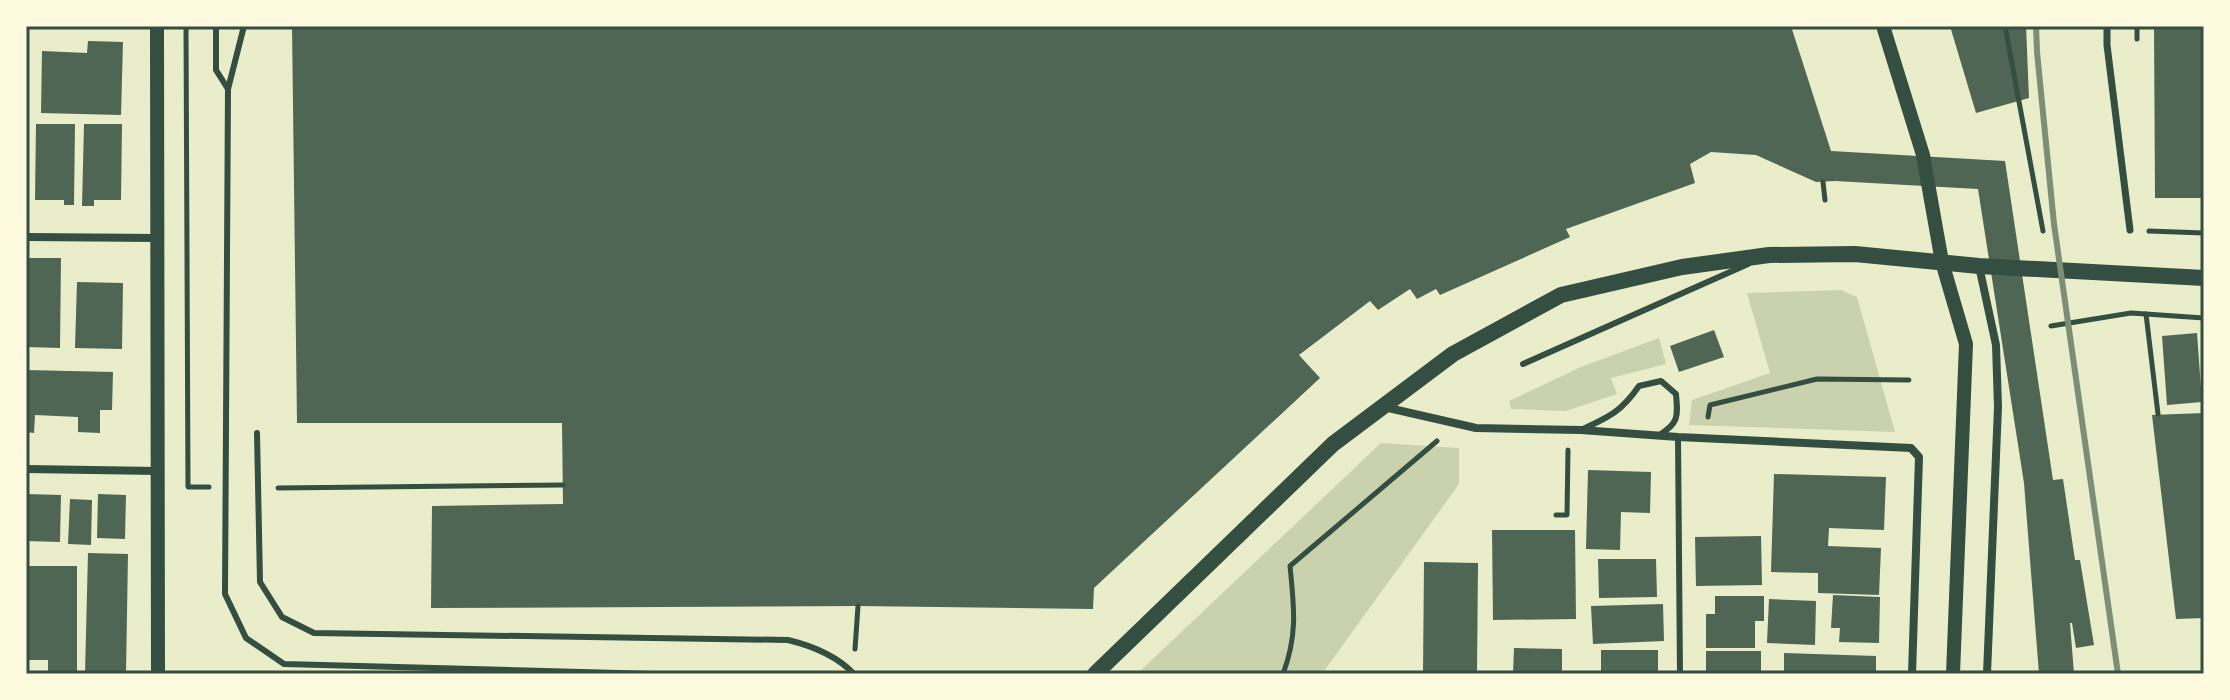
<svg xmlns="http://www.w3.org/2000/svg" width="2230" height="700" font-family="'IBM Plex Sans',sans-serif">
<rect width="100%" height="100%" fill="#e9edc9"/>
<g fill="#cad2ad">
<path d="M1841,290L1857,297L1895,432L1689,425L1692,400L1770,373L1747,293Z"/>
<path d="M1659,338L1666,364L1611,378L1617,394L1566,411L1511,409L1509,401L1581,367Z"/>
<path d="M1381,443L1459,448V484L1322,674H1137Z"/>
</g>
<g fill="#4f6655">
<path d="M292,26H1791L1831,151L2005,161L2053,480L2063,479L2075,560H2080L2094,645L2076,648L2072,623H2070L2074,674H2039L2024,483L1978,189L1835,181L1816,182L1756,155L1711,152L1690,164L1695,183L1566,229L1570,237L1440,295L1436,289L1417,299L1410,289L1378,310L1370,301L1299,355L1320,378L1094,588L1093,609L858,606L431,608L432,506L563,504L562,423H297Z"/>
<path d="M1950,26H2026L2029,98L1976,113Z"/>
<path d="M2154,26H2204V198H2155Z"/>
<path d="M88,41L123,42L121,115L41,113L42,51L87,53Z"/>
<path d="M36,124H75L74,205H64V200H35Z"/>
<path d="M84,124H122L121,200H94V206H82Z"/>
<path d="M28,258H61L60,348L26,347Z"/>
<path d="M77,282L123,283L122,349L75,348Z"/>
<path d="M1714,330L1724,357L1679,372L1670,346Z"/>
<path d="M2197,333L2202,402L2167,405L2162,336Z"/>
<path d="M26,370L113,372L112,410H100V433L78,432V417L35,415L34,433L26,432Z"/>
<path d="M2204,413V618L2176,619L2152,415Z"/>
<path d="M1588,470L1651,472L1650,513L1621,512L1620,550L1586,549Z"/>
<path d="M1774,474L1886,477L1884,530L1829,528L1828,546L1881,548L1879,595L1818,593V573L1771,572Z"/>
<path d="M26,494L61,495L60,542L26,541Z"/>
<path d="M98,494L126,495L125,539L97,538Z"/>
<path d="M70,499L92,500L91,545L68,544Z"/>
<path d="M1492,530H1575L1576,619L1493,620Z"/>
<path d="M1761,536L1762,585L1696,586L1695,537Z"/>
<path d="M88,553L128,554L126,674H85Z"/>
<path d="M1598,559H1656L1657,597L1599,598Z"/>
<path d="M1424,562L1478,563L1477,674H1423Z"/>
<path d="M26,566H77V674H48V660H26Z"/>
<path d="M1833,595L1880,597L1879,643L1839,642L1840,628H1831Z"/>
<path d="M1715,596H1764V621H1755V648H1706V614H1715Z"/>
<path d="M1769,599L1816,601L1815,645L1767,643Z"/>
<path d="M1663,604L1664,641L1593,644L1591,606Z"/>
<path d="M1514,648L1562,649V674H1513Z"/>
<rect x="1601" y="650" width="57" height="24"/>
<rect x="1706" y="651" width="55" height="23"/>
<path d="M1784,653L1876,656V674H1784Z"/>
</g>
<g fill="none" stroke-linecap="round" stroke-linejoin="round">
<g stroke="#344e41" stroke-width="5">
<path d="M186,26L188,487H209"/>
<path d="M2005,26L2043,231"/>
<path d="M2137,26V39"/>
<path d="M1823,182L1825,200"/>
<path d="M2149,231L2204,233"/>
<path d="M2146,314L2158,414"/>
<path d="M2051,326L2131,313L2204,318"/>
<path d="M1708,417L1710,405L1817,379L1909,380"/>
<path d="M278,488L563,485"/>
<path d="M1556,515H1567L1568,450"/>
<path d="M855,649L858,606"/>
<path d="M1283,674C1298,634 1294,607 1290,566L1437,441"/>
</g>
<g stroke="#344e41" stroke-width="6">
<path d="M216,26V70L228,89"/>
<path d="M244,26L228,89L225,594L246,638L284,664L655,674"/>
<path d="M1523,364L1748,264"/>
<path d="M1581,430C1609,417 1621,412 1639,386L1661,381L1676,394C1678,417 1679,423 1658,436"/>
<path d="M257,433L260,582L282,617L314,633L788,640C813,646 836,655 854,674"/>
<path d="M1678,437L1680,674"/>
</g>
<path stroke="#344e41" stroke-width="7" d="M2107,26V45L2130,230"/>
<g stroke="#344e41" stroke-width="8">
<path d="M26,237L157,238"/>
<path d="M1979,266L1996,345L1998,407L1987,674"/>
<path d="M1384,407L1476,428L1581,430L1678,437L1911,448L1919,457L1912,674"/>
<path d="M26,469L158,471"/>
</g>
<g stroke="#344e41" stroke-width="14">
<path d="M157,26L158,674"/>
<path d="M1883,26L1923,155L1942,262L1966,344L1953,674"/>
</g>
<path stroke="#344e41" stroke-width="16" d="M1095,674L1333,444L1453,354L1561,295L1682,267L1769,255L1855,254L1979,266L2204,278"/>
<path stroke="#7c8e77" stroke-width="6" d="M2036,26L2037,52L2054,224L2118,674"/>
</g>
<rect width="2230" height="700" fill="none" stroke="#fefae0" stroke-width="56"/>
<rect x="28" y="28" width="2174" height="644" fill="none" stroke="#344e41" stroke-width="3"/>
</svg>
